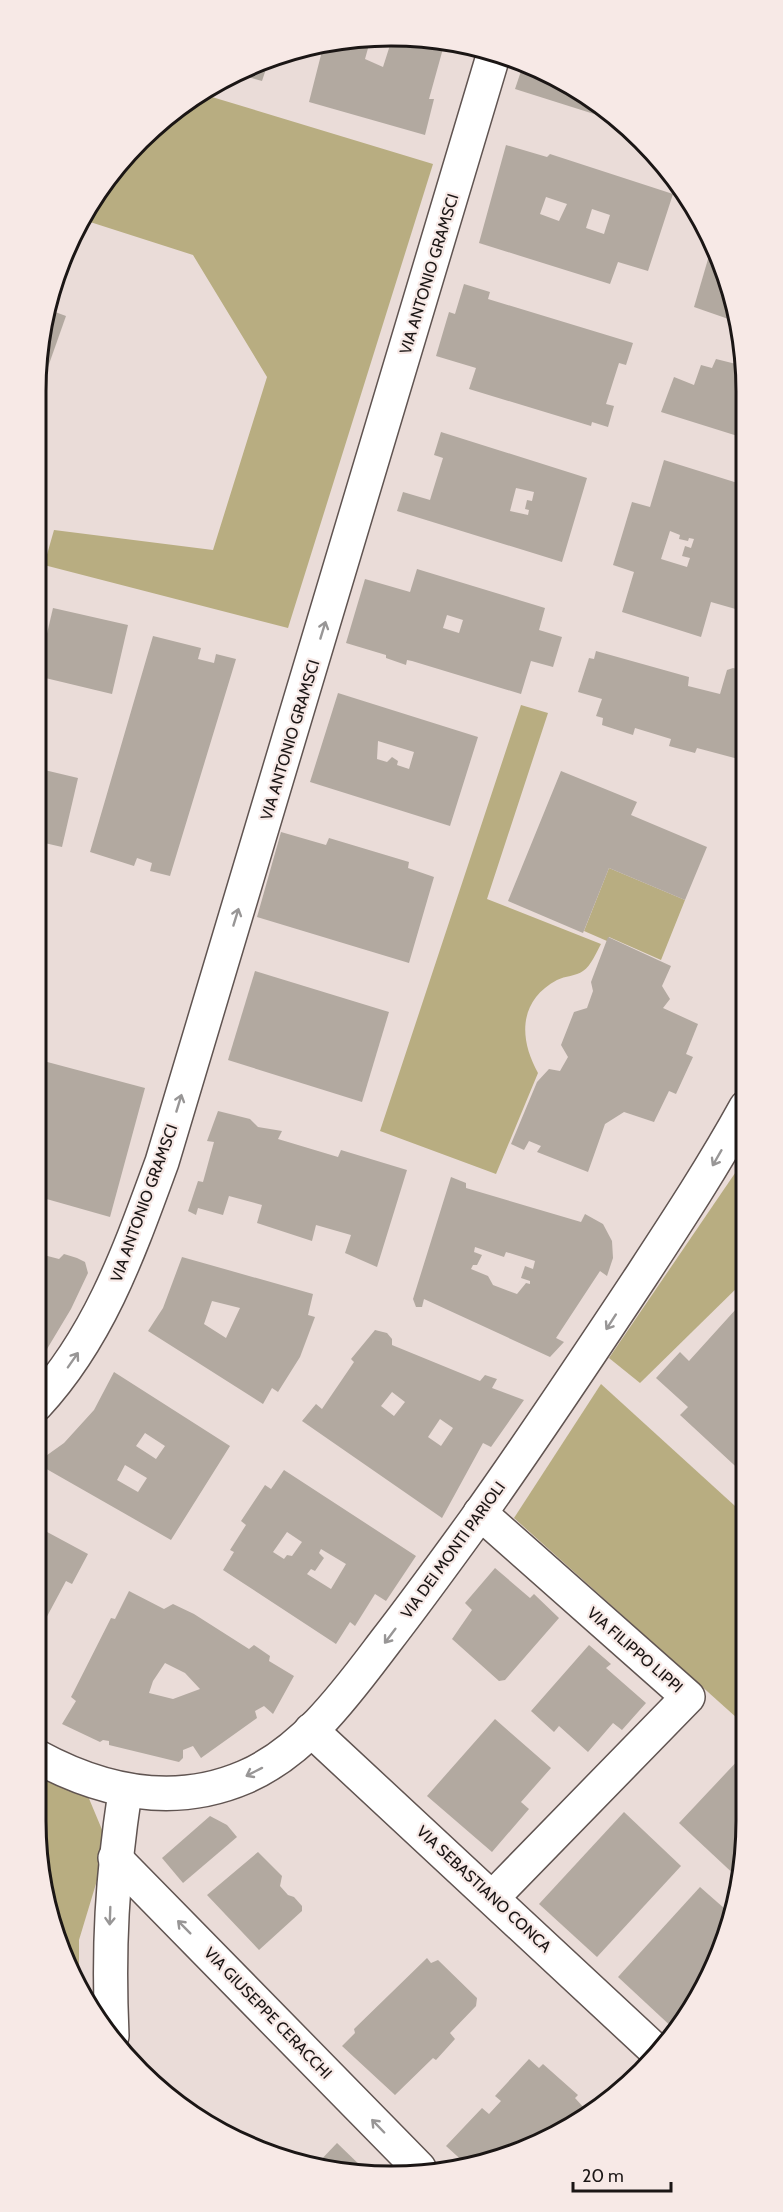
<svg xmlns="http://www.w3.org/2000/svg" width="783" height="2212" font-family="Cabin,sans-serif">
<rect width="100%" height="100%" fill="#eadcd8"/>
<g fill="#b8ad81">
<path d="M202,94L433,164L288,628L44,565L54,530L213,550L267,377L193,255L87,221L109,175Z"/>
<path d="M521,705L548,713L487,899L601,944C597,951 591,966 583,971C576,976 565,976 557,980C518,1001 519,1039 538,1073L496,1174L380,1131Z"/>
<path d="M609,868L685,900L661,960L609,937L607,941L584,931Z"/>
<path d="M746,1157V1279L640,1383L609,1358Z"/>
<path d="M601,1384L746,1516L747,1727L514,1518Z"/>
<path d="M36,1765L85,1789L108,1844L79,1940V1982L63,1956L36,1821Z"/>
</g>
<g fill="#b2a9a0" fill-rule="evenodd">
<path d="M345,39L370,41L365,59L383,67L391,42L444,45L429,99H434L425,135L309,102L323,47Z"/>
<path d="M523,65L570,84L613,120L515,89Z"/>
<path d="M267,66L262,81L240,75L256,69Z"/>
<path d="M506,145L547,157L550,154L673,194L648,271L618,262L610,284L479,243ZM546,197L567,204L559,221L540,214ZM592,209L610,215L604,234L586,228Z"/>
<path d="M713,242L737,322L694,307Z"/>
<path d="M464,284L490,292L488,299L633,343L626,365L619,363L606,404L614,406L608,427L592,422L591,426L469,389L476,368L436,356L449,312L455,314Z"/>
<path d="M47,309L66,316L36,401V392Z"/>
<path d="M716,359L744,366V438L661,412L674,377L694,385L701,365L712,368Z"/>
<path d="M441,432L587,478L562,562L397,511L403,492L430,500L443,458L434,455ZM516,488L534,492L532,501L527,500L525,509L529,510L528,515L510,511Z"/>
<path d="M664,460L744,485V500L738,522L744,524V592L739,610L711,602L701,637L622,612L634,572L613,565L632,502L650,507ZM670,531L680,535L679,539L688,541L689,538L694,539L691,548L685,546L682,556L690,558L687,567L661,559Z"/>
<path d="M417,569L545,608L539,630L562,637L553,667L531,661L521,694L412,661L407,660L406,665L386,658V655L346,643L365,579L410,592ZM447,615L463,620L459,633L443,628Z"/>
<path d="M36,570L44,572L37,599H36Z"/>
<path d="M53,608L128,625L112,694L37,676Z"/>
<path d="M153,636L201,648L198,659L214,663L216,654L236,659L170,876L150,871L152,863L137,858L134,866L90,852Z"/>
<path d="M596,651L689,677L688,686L720,694L727,670L733,668L745,671V748L742,760L697,748L695,753L669,746L671,739L635,728L633,735L602,725L603,718L596,716L602,699L578,692L589,658L594,659Z"/>
<path d="M338,693L478,737L450,826L310,782ZM378,741L414,752L409,769L397,765L398,761L392,757L387,762L377,759Z"/>
<path d="M36,768L78,778L62,847L36,841Z"/>
<path d="M561,771L637,802L631,815L707,847L685,900L609,868L583,933L508,901Z"/>
<path d="M281,832L326,845L329,838L409,862L408,868L434,877L409,963L257,917Z"/>
<path d="M608,937L671,966L662,986L670,999L663,1008L698,1024L686,1054L693,1057L676,1094L669,1091L654,1122L624,1112L605,1124L588,1172L537,1152L541,1146L529,1141L524,1150L511,1144L537,1082L549,1069L560,1071L568,1057L561,1045L574,1012L587,1008L593,991L591,982Z"/>
<path d="M255,971L389,1012L362,1102L228,1060Z"/>
<path d="M36,1059L145,1088L110,1217L36,1196Z"/>
<path d="M218,1111L250,1119L258,1127L282,1131L278,1139L338,1157L341,1150L407,1170L377,1267L345,1253L351,1235L316,1225L312,1241L257,1223L262,1205L229,1196L223,1215L198,1208L196,1215L188,1211L198,1181L203,1182L214,1142L207,1141Z"/>
<path d="M451,1177L466,1183V1188L581,1222L585,1214L603,1224L612,1241L613,1258L607,1276L600,1271L556,1338L564,1342L550,1357L424,1299L422,1307H416L413,1299ZM475,1247L504,1257L506,1252L535,1261L533,1269L525,1266L521,1278L530,1281V1284L526,1283L517,1294L493,1285L488,1276L471,1269L473,1265H477L482,1255L474,1252Z"/>
<path d="M36,1253L59,1259L64,1254L77,1258L85,1262L88,1273L71,1309L47,1349L36,1361Z"/>
<path d="M182,1257L313,1294L308,1315L315,1317L300,1357L278,1392L272,1388L263,1404L148,1331L163,1308ZM212,1301L240,1308L226,1338L204,1324Z"/>
<path d="M746,1298V1476L680,1415L688,1407L656,1378L680,1352L689,1361Z"/>
<path d="M375,1330L387,1333L392,1339V1345L480,1381L485,1375L497,1379L492,1388L524,1400L491,1447L483,1443L442,1518L302,1421L316,1404L322,1409L354,1362L351,1359ZM392,1392L405,1402L394,1416L381,1406ZM440,1419L453,1428L441,1446L428,1437Z"/>
<path d="M114,1372L230,1446L171,1540L36,1463L64,1443L94,1410ZM145,1433L165,1446L156,1459L136,1446ZM125,1465L147,1478L138,1492L117,1480Z"/>
<path d="M284,1470L416,1556L386,1601L375,1594L355,1626L350,1622L336,1644L223,1570L234,1552L230,1550L246,1525L241,1521L265,1485L271,1489ZM287,1532L302,1542L292,1556L287,1555L284,1559L273,1552ZM321,1549L346,1564L331,1589L307,1574L311,1569L315,1571L324,1558L319,1553Z"/>
<path d="M36,1526L88,1554L72,1584L66,1581L36,1637Z"/>
<path d="M495,1568L530,1598L534,1594L559,1618L505,1680L499,1681L452,1639L472,1610L465,1603Z"/>
<path d="M129,1591L164,1609L173,1604L194,1614L249,1649L254,1645L270,1656L269,1661L294,1676L273,1714L264,1706L255,1711L257,1718L201,1758L193,1746L183,1750V1758L179,1762L109,1745V1741L103,1740L100,1742L62,1724L76,1701L71,1697L111,1618L115,1619ZM165,1663L185,1673L200,1689L173,1699L149,1693L153,1681Z"/>
<path d="M589,1645L611,1664L606,1668L646,1703L622,1730L613,1723L588,1752L559,1726L554,1732L531,1711Z"/>
<path d="M495,1719L551,1768L521,1802L529,1809L492,1852L427,1796Z"/>
<path d="M742,1756L747,1760V1820L739,1879L679,1823Z"/>
<path d="M624,1812L681,1866L597,1957L539,1904Z"/>
<path d="M210,1816L227,1825L237,1837L183,1883L162,1858Z"/>
<path d="M258,1852L282,1876L280,1886L288,1895L294,1897L302,1906V1911L259,1950L207,1895Z"/>
<path d="M700,1887L733,1916L687,2018L675,2030L618,1977Z"/>
<path d="M427,1958L431,1963L438,1960L477,1998L476,2006L450,2033L455,2039L436,2060L433,2058L395,2095L342,2046L355,2033L354,2029Z"/>
<path d="M529,2059L539,2068L543,2064L578,2095L575,2098L585,2109L583,2111L587,2115L483,2164L467,2165L446,2146L482,2108L489,2114L501,2101L495,2096Z"/>
<path d="M337,2143L367,2172L345,2173L317,2164Z"/>
</g>
<g fill="none" stroke-linecap="round" stroke-linejoin="round">
<g stroke="#605451" stroke-width="36">
<g id="minor">
<path d="M36,1405C100,1336 130,1249 162,1162L494,53"/>
<path d="M480,1513L688,1697L493,1897"/>
<path d="M311,1730L655,2050"/>
<path d="M36,1756C102,1792 173,1808 245,1777C305,1751 347,1692 385,1642C416,1602 445,1562 474,1522C532,1441 587,1358 642,1275C678,1220 714,1165 746,1107"/>
<path d="M115,1858L419,2168"/>
<path d="M112,2036C108,1948 112,1878 125,1792"/>
</g>
</g>
<use href="#minor" stroke="#fff" stroke-width="33"/>
</g>
<defs><path id="oneway-shaft" d="M-6 0H5M1.5-3L5.5 0L1.5 3" fill="none" stroke-width="1.6" stroke-linecap="round" stroke-linejoin="round" transform="scale(1.5)"/></defs>
<g stroke="#989696">
<use href="#oneway-shaft" transform="translate(323 630) rotate(-73)"/>
<use href="#oneway-shaft" transform="translate(236 917) rotate(-73)"/>
<use href="#oneway-shaft" transform="translate(179 1103) rotate(-73)"/>
<use href="#oneway-shaft" transform="translate(717 1158) rotate(120)"/>
<use href="#oneway-shaft" transform="translate(611 1322) rotate(123)"/>
<use href="#oneway-shaft" transform="translate(73 1360) rotate(-55)"/>
<use href="#oneway-shaft" transform="translate(390 1636) rotate(127)"/>
<use href="#oneway-shaft" transform="translate(254 1772) rotate(153)"/>
<use href="#oneway-shaft" transform="translate(110 1916) rotate(92)"/>
<use href="#oneway-shaft" transform="translate(184 1927) rotate(-135)"/>
<use href="#oneway-shaft" transform="translate(378 2126) rotate(-134)"/>
</g>
<g text-anchor="middle" dominant-baseline="central" stroke-width="4.5" stroke-linejoin="round" paint-order="stroke">
<g font-size="16" fill="#1b1615" stroke="#f7e9e6">
<text transform="translate(429 274) rotate(-73)">VIA ANTONIO GRAMSCI</text>
<text transform="translate(290 740) rotate(-73)">VIA ANTONIO GRAMSCI</text>
<text transform="translate(144 1203) rotate(-70)">VIA ANTONIO GRAMSCI</text>
<text transform="translate(453 1550) rotate(-54)">VIA DEI MONTI PARIOLI</text>
<text transform="translate(635 1650) rotate(41)">VIA FILIPPO LIPPI</text>
<text transform="translate(484 1889) rotate(43)">VIA SEBASTIANO CONCA</text>
<text transform="translate(268 2013) rotate(46)">VIA GIUSEPPE CERACCHI</text>
</g>
</g>
<path d="M0 0H783V2212H0ZM391 46H391A345 345 0 0 1 736 391V1821A345 345 0 0 1 391 2166H391A345 345 0 0 1 46 1821V391A345 345 0 0 1 391 46Z" fill="#f7e9e6" fill-rule="evenodd"/>
<path fill="none" stroke="#1b1615" stroke-width="3" d="M391 46H391A345 345 0 0 1 736 391V1821A345 345 0 0 1 391 2166H391A345 345 0 0 1 46 1821V391A345 345 0 0 1 391 46Z"/>
<path d="M573 2182v9h98v-9" fill="none" stroke="#1b1615" stroke-width="3"/>
<text x="582" y="2182" font-size="18" fill="#1b1615" stroke="#f7e9e6" stroke-width="4.5" paint-order="stroke">20 m</text>
</svg>
